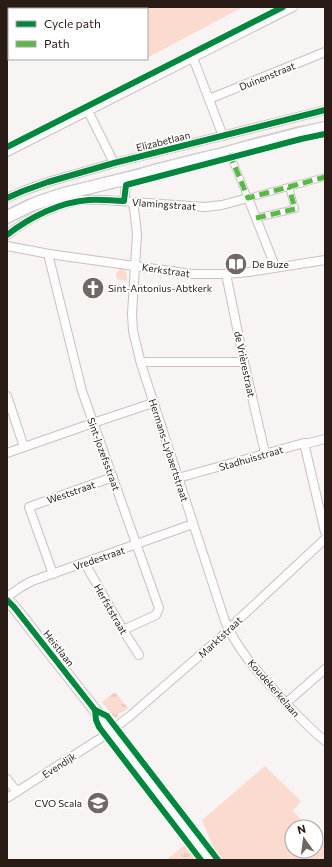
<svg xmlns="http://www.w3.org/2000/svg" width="332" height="867" font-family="Commissioner,sans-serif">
<defs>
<pattern id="grass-tufts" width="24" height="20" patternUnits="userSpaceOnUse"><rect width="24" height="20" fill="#fbdacf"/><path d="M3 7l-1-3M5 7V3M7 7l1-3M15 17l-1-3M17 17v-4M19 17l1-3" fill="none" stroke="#d7bab1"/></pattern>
</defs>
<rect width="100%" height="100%" fill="#f8f4f3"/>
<g fill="url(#grass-tufts)">
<path d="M121,268L127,273V280H120L117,279L116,273Z"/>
<path d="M115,692L128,708L122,713L120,712L118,714L119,716L117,718H115L102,702Z"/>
<path d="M186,844L198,860H166Z"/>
</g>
<g fill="#fbdacf">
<path d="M120,7H243L147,58V9H121Z"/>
<path d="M265,766L301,801L293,811L308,827H292V851H316V836L325,846V860H222L216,854L202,820Z"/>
</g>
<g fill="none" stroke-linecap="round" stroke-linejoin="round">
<g stroke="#c9c1be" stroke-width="8">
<g id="pedestrian">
<path d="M230,152L233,162L248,198L325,177"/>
<path d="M256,218L295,209L289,187"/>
</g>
</g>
<g stroke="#c9c1be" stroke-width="10">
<g id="minor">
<path d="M193,58L223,136"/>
<path d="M209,99L325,52"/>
<path d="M88,111L114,163"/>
<path d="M7,152L293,7"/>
<path d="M7,198L23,191L48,182L114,163L325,110"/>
<path d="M124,201L126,185L133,177"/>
<path d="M133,202L135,216L137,234L132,314L133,331L141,364L225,621C236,647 256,670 275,691C291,709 307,726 325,741"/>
<path d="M7,235C27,219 52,207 76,201C86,199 95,200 104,200L205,207L222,205L248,198L273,261L274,268"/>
<path d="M7,246L49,254L192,274H226L249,272L325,260"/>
<path d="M49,254V258L82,391L159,608L156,615L123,630"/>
<path d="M226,274L244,362L265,453"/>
<path d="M141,364L146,362H244"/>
<path d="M7,396L24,447"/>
<path d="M304,443L325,532"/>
<path d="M7,453L93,423L153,403"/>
<path d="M178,478L304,443H309L325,439"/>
<path d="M86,563L87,567L123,630L139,655"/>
<path d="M53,574L29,507L113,477"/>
<path d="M7,597L21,587L32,581L193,524"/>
<path d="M286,703L325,669"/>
<path d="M7,779L17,792"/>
<path d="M7,798L104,736L130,716L221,637L238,620L325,539"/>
</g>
</g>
<g stroke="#c9c1be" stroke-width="13">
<path id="secondary" d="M7,600L14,607L95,710L167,805L210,860"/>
</g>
<g stroke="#c9c1be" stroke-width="14">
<path id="primary" d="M7,217L31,205L63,194L141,175L157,170L205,158L223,154L254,145L300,133L325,128"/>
</g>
<use href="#pedestrian" stroke="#fefdfd" stroke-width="6"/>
<use href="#minor" stroke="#fefdfd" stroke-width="8"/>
<use href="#secondary" stroke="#fefdfd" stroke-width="11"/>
<use href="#primary" stroke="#fefdfd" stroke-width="12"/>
<path stroke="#d4d2d1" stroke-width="1" d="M7,210L39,195L61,188L325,121"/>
<g stroke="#58b947" stroke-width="5" stroke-dasharray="10 5" stroke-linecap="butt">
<path d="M231,153L233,162L248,198L325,177"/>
<path d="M256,218L295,209L289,187"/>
</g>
<g stroke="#fff" stroke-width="8">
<g id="cycleway">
<path d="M7,147L283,7"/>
<path d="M7,198L23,191L48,182L114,163L325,110"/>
<path d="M7,235C30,217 60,202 89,200C101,199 112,201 124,201L126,185L301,139L325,134"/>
<path d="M7,600L14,607L95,710L107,716L218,860"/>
<path d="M95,710L96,720L99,727L201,860"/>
</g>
</g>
<use href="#cycleway" stroke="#00873e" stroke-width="6"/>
</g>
<defs>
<g id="library-disc" transform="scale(1.15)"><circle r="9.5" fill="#716763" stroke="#fff"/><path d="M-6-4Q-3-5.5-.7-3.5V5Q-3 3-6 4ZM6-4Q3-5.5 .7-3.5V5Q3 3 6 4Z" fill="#fff"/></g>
<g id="church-disc" transform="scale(1.15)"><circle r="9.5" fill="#716763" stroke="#fff"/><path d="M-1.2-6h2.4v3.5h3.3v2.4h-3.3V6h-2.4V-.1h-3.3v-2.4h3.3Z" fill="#fff"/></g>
<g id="school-disc" transform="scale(1.15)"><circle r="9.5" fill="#716763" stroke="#fff"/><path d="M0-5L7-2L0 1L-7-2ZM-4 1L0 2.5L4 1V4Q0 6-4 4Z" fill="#fff"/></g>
</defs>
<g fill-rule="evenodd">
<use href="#library-disc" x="236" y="264"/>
<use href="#church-disc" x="93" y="288"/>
<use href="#school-disc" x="98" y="803"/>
</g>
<g text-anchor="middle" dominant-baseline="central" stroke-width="3.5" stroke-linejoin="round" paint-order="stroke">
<g font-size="10" fill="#291b16" stroke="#fff">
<text transform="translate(267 76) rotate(-22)">Duinenstraat</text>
<text transform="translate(163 141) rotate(-14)">Elizabetlaan</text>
<text transform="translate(164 204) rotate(4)">Vlamingstraat</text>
<text transform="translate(166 270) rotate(8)">Kerkstraat</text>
<text transform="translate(245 364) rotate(78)">de Vrièrestraat</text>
<text transform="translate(169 450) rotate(72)">Hermans-Lybaertstraat</text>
<text transform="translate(104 454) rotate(70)">Sint-Jozefsstraat</text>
<text transform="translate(251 458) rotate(-16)">Stadhuisstraat</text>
<text transform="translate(71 492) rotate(-19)">Weststraat</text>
<text transform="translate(99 558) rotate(-19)">Vredestraat</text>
<text transform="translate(111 609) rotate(60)">Herfststraat</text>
<text transform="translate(220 637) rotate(-43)">Marktstraat</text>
<text transform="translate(59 648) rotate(52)">Heistlaan</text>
<text transform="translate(274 688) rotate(49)">Koudekerkelaan</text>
<text transform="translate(59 765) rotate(-33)">Evendijk</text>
</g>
<g font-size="10" fill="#291b16" stroke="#fff" text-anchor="start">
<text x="252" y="264">De Buze</text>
<text x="108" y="288">Sint-Antonius-Abtkerk</text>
<text x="82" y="803" text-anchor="end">CVO Scala</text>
</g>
</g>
<rect width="332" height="867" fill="none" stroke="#291b16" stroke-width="16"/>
<rect x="8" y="8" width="140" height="52" fill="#ffffff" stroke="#a9a4a2"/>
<rect x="16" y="21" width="20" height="6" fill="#00873e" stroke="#a9a4a2"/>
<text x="44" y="28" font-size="12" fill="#291b16">Cycle path</text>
<rect x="16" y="41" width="20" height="6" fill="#58b947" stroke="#a9a4a2"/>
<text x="44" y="48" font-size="12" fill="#291b16">Path</text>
<g transform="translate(304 839) rotate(346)"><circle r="19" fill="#ffffff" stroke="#a9a4a2"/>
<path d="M0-3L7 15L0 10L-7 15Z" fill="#716763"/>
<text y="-6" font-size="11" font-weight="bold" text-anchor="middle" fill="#291b16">N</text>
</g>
</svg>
